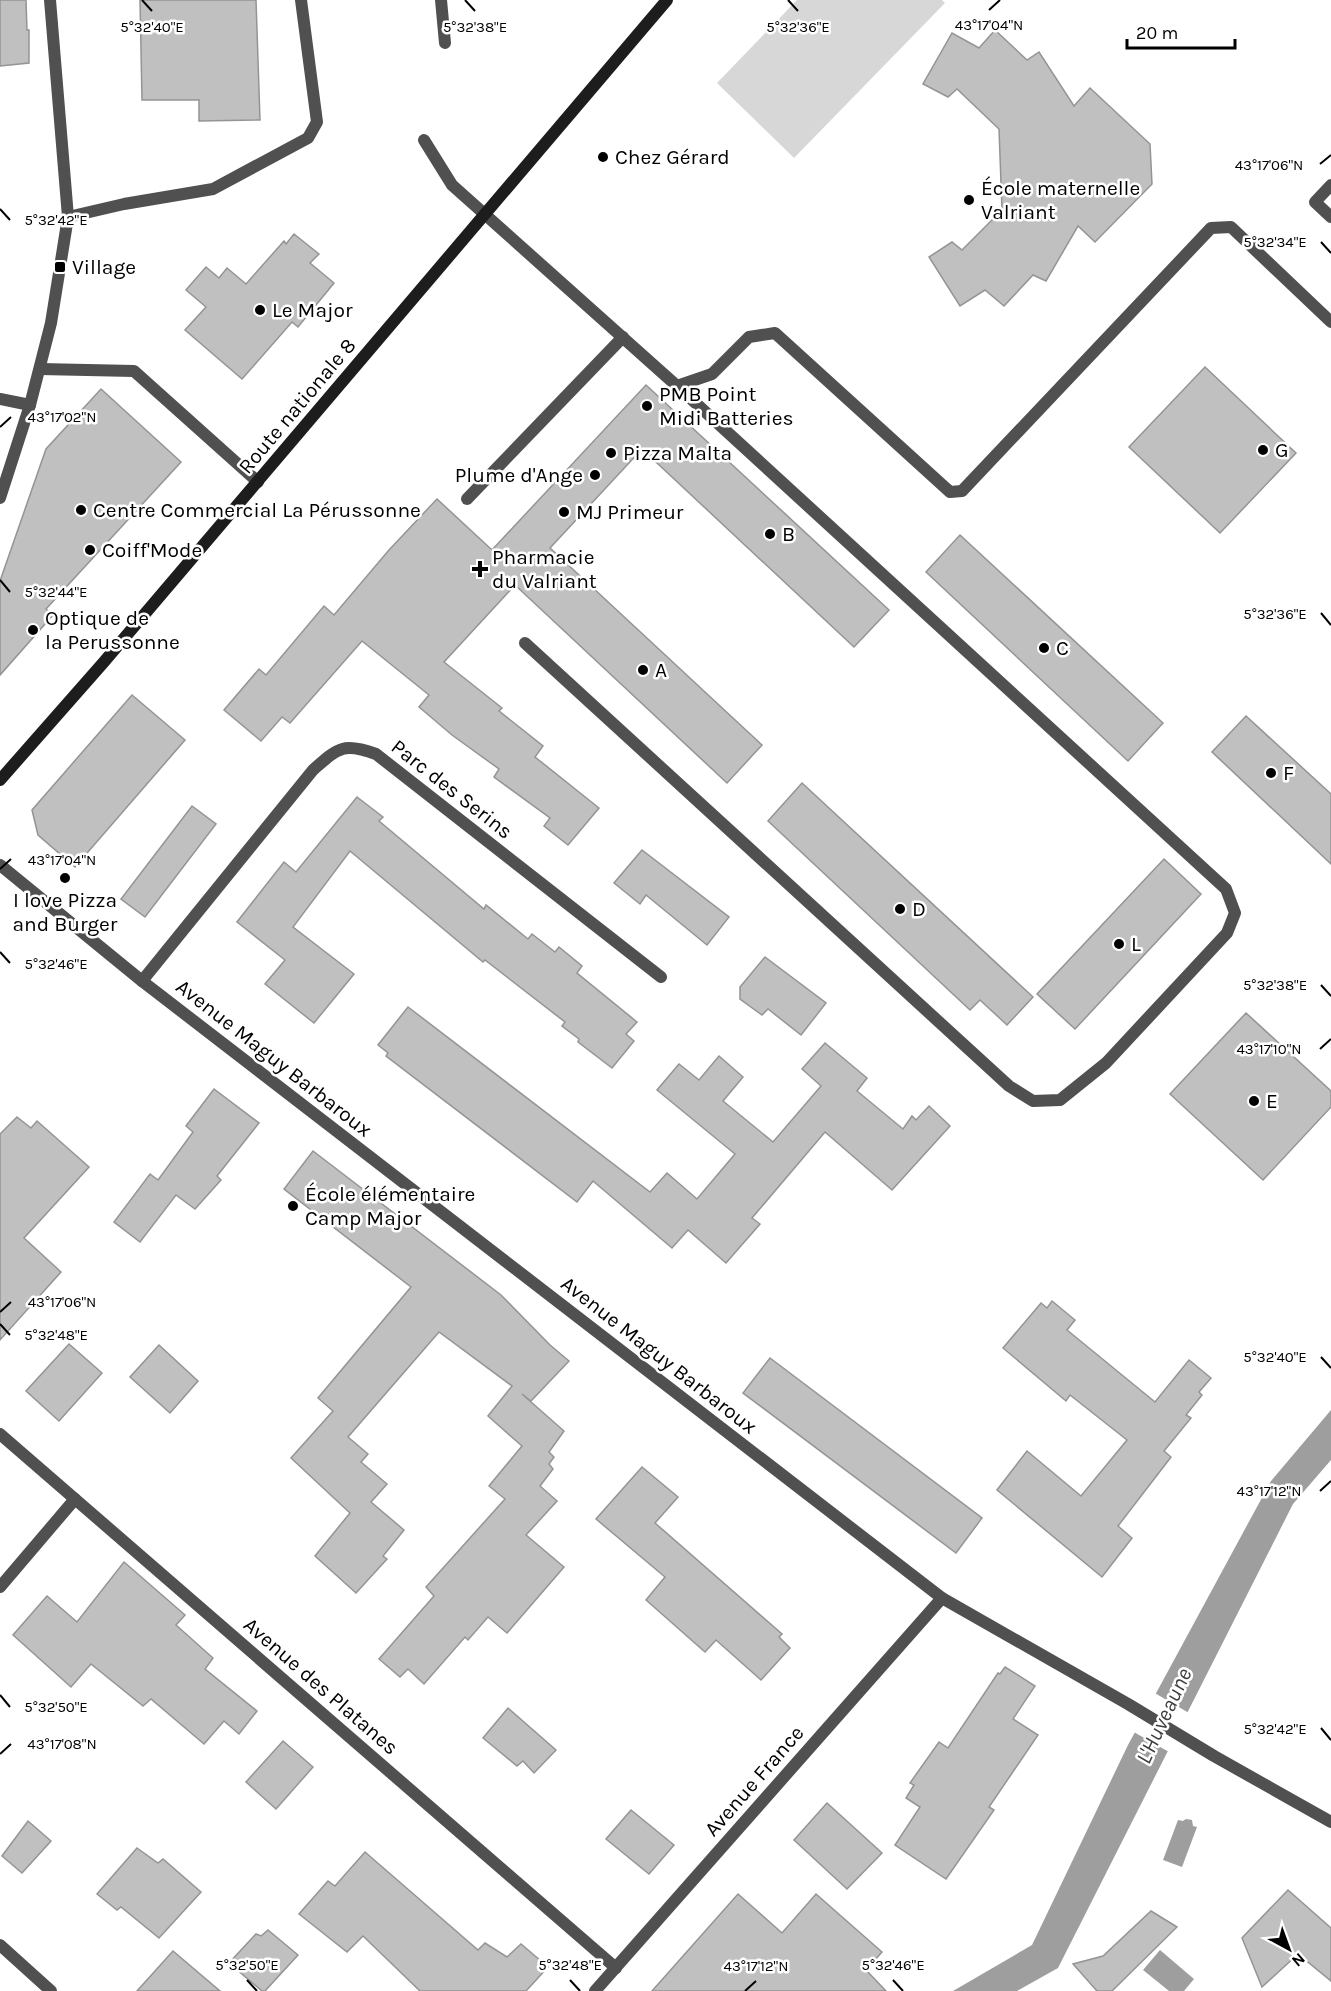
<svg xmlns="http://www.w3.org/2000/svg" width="1331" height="1991" font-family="Karla,sans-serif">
<rect width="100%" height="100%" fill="#fff"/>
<path fill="#d7d7d7" d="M797,0H942L945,3L794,158L717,83Z"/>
<g fill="#9e9e9e">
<path d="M1331,1410V1460L1293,1504L1058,1968L1017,1991H953L1032,1945L1128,1745L1271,1481Z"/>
<path d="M1186,1819L1192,1820L1193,1826L1197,1827L1182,1867L1163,1860L1178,1820L1183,1821Z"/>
<path d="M1160,1950L1194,1979L1184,1991H1169L1143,1970Z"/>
</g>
<path fill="#fff" d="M1153,1692L1189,1713L1169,1752L1132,1731Z"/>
<g fill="#c0c0c0" stroke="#949494" stroke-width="1.5">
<path d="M0,0H26L27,30H29V63L0,66Z"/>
<path d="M140,0H256L260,120L199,121V100H142Z"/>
<path d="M995,30L1027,60L1039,52L1074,106L1090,88L1150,144L1152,184L1095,242L1078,226L1046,281L1033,275L1004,306L985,290L960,306L929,257L952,242L962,250L1002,210L999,129L957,89L948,97L923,84L952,33L979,48Z"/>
<path d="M294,234L319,254L310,263L334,283L298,327L292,322L242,379L185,330L206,307L186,290L206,267L219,278L227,268L246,284L284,241L286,244Z"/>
<path d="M1205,367L1296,453L1220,533L1129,447Z"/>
<path d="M646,385L889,610L854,647L642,449L550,548L762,745L727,783L515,585L444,662L502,708L499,711L543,746L535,757L599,808L568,845L544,826L550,818L494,777L499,769L452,735L419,707L429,695L362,641L290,723L282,717L261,741L224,710L259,669L266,675L324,606L334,615L389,550L437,499L492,550Z"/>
<path d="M101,389L181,462L46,609L53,615L0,675V581L46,449Z"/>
<path d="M960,535L1163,723L1128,761L926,572Z"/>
<path d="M132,695L185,740L75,867L38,835L32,810Z"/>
<path d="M1246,716L1331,794V864L1212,752Z"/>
<path d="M802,783L1033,997L1007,1025L980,1000L970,1010L768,821Z"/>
<path d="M357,797L383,817L379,821L484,909L486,905L528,939L532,934L555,952L559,947L582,966L577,973L637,1022L626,1034L634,1041L612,1068L578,1042L579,1039L562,1026L565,1022L485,960L483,962L350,851L293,927L354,974L314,1023L265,984L285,960L237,922L284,862L296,872Z"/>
<path d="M192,806L216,824L145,917L121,899Z"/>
<path d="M642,850L729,917L707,945L646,895L640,904L614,883Z"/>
<path d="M1164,859L1201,894L1075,1029L1037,994Z"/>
<path d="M765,957L826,1003L801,1035L768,1009L762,1015L740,999V987Z"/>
<path d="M408,1007L650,1192L667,1173L697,1199L735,1154L657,1090L679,1064L699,1080L719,1056L743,1077L723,1101L773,1142L821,1086L802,1069L825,1043L867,1078L857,1091L903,1129L912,1116L916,1120L929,1106L950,1126L892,1190L825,1132L752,1218L760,1224L726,1263L688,1230L672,1248L593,1181L577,1202L386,1056L388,1053L378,1045Z"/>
<path d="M1246,1013L1331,1091V1107L1263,1180L1170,1094Z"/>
<path d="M214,1089L259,1123L217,1176L221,1180L195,1209L176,1195L140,1242L114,1222L150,1174L158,1180L193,1132L186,1126Z"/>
<path d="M17,1117L31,1128L37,1121L89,1167L24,1238L61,1272L0,1340V1134Z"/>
<path d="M313,1151L501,1295L550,1345L569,1361L531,1401L522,1394L564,1431L549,1452L554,1457L549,1464L553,1469L540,1486L557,1501L526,1535L564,1567L507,1633L488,1617L468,1640L465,1637L424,1684L408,1669L400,1677L379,1659L434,1596L426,1587L505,1499L489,1486L522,1446L488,1416L512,1386L439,1332L348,1437L368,1454L361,1462L387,1484L371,1502L404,1530L383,1556L387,1559L356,1593L315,1556L350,1513L291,1458L333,1411L318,1398L411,1287L284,1189Z"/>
<path d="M1052,1301L1075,1320L1067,1330L1155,1402L1189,1360L1211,1378L1199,1392L1202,1395L1186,1415L1191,1418L1164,1451L1171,1457L1118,1526L1132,1538L1102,1577L997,1490L1027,1451L1081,1496L1127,1440L1070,1395L1066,1401L1003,1348L1041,1303L1047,1308Z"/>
<path d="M69,1344L102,1373L59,1421L26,1391Z"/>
<path d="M159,1345L198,1381L170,1413L130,1377Z"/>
<path d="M770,1358L982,1518L956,1553L743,1393Z"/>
<path d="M642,1467L678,1497L655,1523L782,1634L779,1637L790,1648L761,1680L716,1640L705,1652L646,1600L665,1577L596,1519Z"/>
<path d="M124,1562L185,1615L176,1625L213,1658L205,1669L257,1711L239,1734L224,1721L204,1744L151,1699L143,1706L91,1664L71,1687L13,1635L47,1596L77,1622Z"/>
<path d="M1005,1667L1035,1686L1013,1719L1038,1735L989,1807L994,1810L946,1879L895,1845L920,1807L906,1798L914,1785L910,1783L939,1742L948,1748L998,1673L1000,1674Z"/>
<path d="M508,1708L556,1750L534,1773L523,1761L517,1766L483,1738Z"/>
<path d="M283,1741L313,1767L276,1809L246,1782Z"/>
<path d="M827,1803L882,1853L847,1889L794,1840Z"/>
<path d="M631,1810L674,1845L649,1874L606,1839Z"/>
<path d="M28,1821L51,1841L22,1873L2,1856Z"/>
<path d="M137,1848L158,1863L163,1859L201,1892L159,1938L121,1907L117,1910L97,1894Z"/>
<path d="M365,1852L478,1950L485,1943L507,1957L521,1944L548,1967L526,1991H420L363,1936L347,1952L299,1914L328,1881L335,1886Z"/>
<path d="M1288,1890L1331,1928V1981L1298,1954L1262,1987L1242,1938Z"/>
<path d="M738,1894L782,1933L816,1894L882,1952L866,1970L886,1991H652Z"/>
<path d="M1151,1911L1177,1927L1112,1991H1097L1073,1964L1103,1956Z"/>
<path d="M268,1930L298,1955L265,1991H262L229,1963L256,1934L261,1936Z"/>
<path d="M173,1951L220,1991H137Z"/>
</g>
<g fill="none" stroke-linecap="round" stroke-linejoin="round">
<g stroke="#505050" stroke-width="12">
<path d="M441,0L445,43"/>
<path d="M424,140L452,185L677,386L1226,889L1235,913L1227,933L1106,1063L1060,1100L1033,1101L1009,1086L525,643"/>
<path d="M1331,185L1315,202L1331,217"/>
<path d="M68,217L124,204L213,189L308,138L317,122L301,0"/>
<path d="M40,369L134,371L258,482"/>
<path d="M677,386L712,374L749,337L775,333L950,492L962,491L1211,228L1231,227L1331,322"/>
<path d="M467,499L623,337"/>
</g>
<g stroke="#505050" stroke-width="12">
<path d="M0,399L30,405"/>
<path d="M0,498L30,405L51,323L68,217L50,0"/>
<path d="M0,865L142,981L942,1598L1128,1704L1214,1756L1331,1822"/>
<path d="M142,981L313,770C338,748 343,742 376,754L661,977"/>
<path d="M0,1434L616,1968"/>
<path d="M0,1587L75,1499"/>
<path d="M0,1945L51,1991"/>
<path d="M595,1991L942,1598"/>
</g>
<path stroke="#1d1d1d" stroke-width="12" d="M0,780L103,663L667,0"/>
</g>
<path fill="none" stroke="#000" stroke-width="2" d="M142,0L152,11M465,0L475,11M788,0L798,11M989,10L1000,0M1320,164L1331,155M0,209L10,220M1321,242L1331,253M0,427L11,417M0,580L10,592M1321,613L1331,625M0,869L11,859M0,952L10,963M1321,985L1331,996M1320,1049L1331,1039M0,1312L11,1302M0,1324L10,1335M1321,1357L1331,1368M1320,1491L1331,1481M0,1695L10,1707M1321,1728L1331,1740M0,1754L11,1744M247,1980L257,1991M570,1980L580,1991M893,1980L903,1991M745,1991L756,1981"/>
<g fill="#000" stroke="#fff" stroke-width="2">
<circle cx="603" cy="157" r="6"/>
<circle cx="969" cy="200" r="6"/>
<rect x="54" y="261" width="12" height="12" rx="3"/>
<circle cx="260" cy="310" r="6"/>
<circle cx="647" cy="406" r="6"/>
<circle cx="1263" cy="450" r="6"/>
<circle cx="611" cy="453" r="6"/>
<circle cx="595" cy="475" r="6"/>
<circle cx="81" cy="510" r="6"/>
<circle cx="564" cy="512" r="6"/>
<circle cx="770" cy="534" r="6"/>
<circle cx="90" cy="550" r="6"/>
<path d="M477 560h6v6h6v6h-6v6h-6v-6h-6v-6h6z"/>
<circle cx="33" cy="630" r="6"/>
<circle cx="1044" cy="648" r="6"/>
<circle cx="643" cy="670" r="6"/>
<circle cx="1271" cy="773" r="6"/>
<circle cx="65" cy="878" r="6"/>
<circle cx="900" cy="909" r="6"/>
<circle cx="1119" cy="944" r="6"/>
<circle cx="1254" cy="1101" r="6"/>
<circle cx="293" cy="1206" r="6"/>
</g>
<g text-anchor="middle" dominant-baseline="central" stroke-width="5" stroke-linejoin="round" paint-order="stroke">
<g font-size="21" fill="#000" stroke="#fff" text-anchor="start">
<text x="615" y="157">Chez Gérard</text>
<text x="981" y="188">École maternelle<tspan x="981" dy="24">Valriant</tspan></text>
<text x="72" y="267">Village</text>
<text x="272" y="310">Le Major</text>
<text x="659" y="394">PMB Point<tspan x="659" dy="24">Midi Batteries</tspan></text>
<text x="1275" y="450">G</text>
<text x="623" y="453">Pizza Malta</text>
<text x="583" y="475" text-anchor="end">Plume d'Ange</text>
<text x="93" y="510">Centre Commercial La Pérussonne</text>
<text x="576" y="512">MJ Primeur</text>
<text x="782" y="534">B</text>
<text x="102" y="550">Coiff'Mode</text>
<text x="492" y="557">Pharmacie<tspan x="492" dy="24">du Valriant</tspan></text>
<text x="45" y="618">Optique de<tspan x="45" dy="24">la Perussonne</tspan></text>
<text x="1056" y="648">C</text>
<text x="655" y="670">A</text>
<text x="1283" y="773">F</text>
<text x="65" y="900" text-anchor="middle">I love Pizza<tspan x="65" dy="24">and Burger</tspan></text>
<text x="912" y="909">D</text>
<text x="1131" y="944">L</text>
<text x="1266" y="1101">E</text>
<text x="305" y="1194">École élémentaire<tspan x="305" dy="24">Camp Major</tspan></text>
</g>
<g font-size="21" fill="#000" stroke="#fff">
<text transform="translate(297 406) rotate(-50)">Route nationale 8</text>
<text transform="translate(452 789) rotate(38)">Parc des Serins</text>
<text transform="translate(274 1058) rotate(38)">Avenue Maguy Barbaroux</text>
<text transform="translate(659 1355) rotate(38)">Avenue Maguy Barbaroux</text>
<text transform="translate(321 1686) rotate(41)">Avenue des Platanes</text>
<text transform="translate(754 1781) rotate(-49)">Avenue France</text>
</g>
<g font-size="22" font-style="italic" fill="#3f3f3f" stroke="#fff">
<text transform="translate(1164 1716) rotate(-65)">L'Huveaune</text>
</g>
</g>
<g font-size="15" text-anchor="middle" fill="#000" stroke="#fff" stroke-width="5" stroke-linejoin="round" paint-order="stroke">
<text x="989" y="30">43°17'04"N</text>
<text x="152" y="32">5°32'40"E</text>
<text x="798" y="32">5°32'36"E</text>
<text x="475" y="32">5°32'38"E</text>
<text x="1269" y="170">43°17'06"N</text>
<text x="56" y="225">5°32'42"E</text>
<text x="1275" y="247">5°32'34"E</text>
<text x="62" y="422">43°17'02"N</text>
<text x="56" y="597">5°32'44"E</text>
<text x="1275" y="619">5°32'36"E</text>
<text x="62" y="865">43°17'04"N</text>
<text x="56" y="969">5°32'46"E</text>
<text x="1275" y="990">5°32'38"E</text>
<text x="1269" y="1054">43°17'10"N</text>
<text x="62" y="1307">43°17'06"N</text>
<text x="56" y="1340">5°32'48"E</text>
<text x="1275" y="1362">5°32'40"E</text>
<text x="1269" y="1496">43°17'12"N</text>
<text x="56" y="1712">5°32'50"E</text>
<text x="1275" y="1734">5°32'42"E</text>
<text x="62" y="1749">43°17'08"N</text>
<text x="247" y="1970">5°32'50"E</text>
<text x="570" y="1970">5°32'48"E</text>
<text x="893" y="1970">5°32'46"E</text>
<text x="756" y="1971">43°17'12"N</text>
</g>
<g transform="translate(1289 1949) rotate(139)" stroke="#ffffff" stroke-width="4.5" paint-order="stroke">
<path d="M0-4.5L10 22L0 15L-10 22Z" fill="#000000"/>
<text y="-9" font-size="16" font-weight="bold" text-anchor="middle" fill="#000000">N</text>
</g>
<path d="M1127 39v9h108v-9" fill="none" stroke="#000000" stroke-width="3"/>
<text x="1136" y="39" font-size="18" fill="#000000" stroke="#ffffff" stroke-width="4.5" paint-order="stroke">20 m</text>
</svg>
